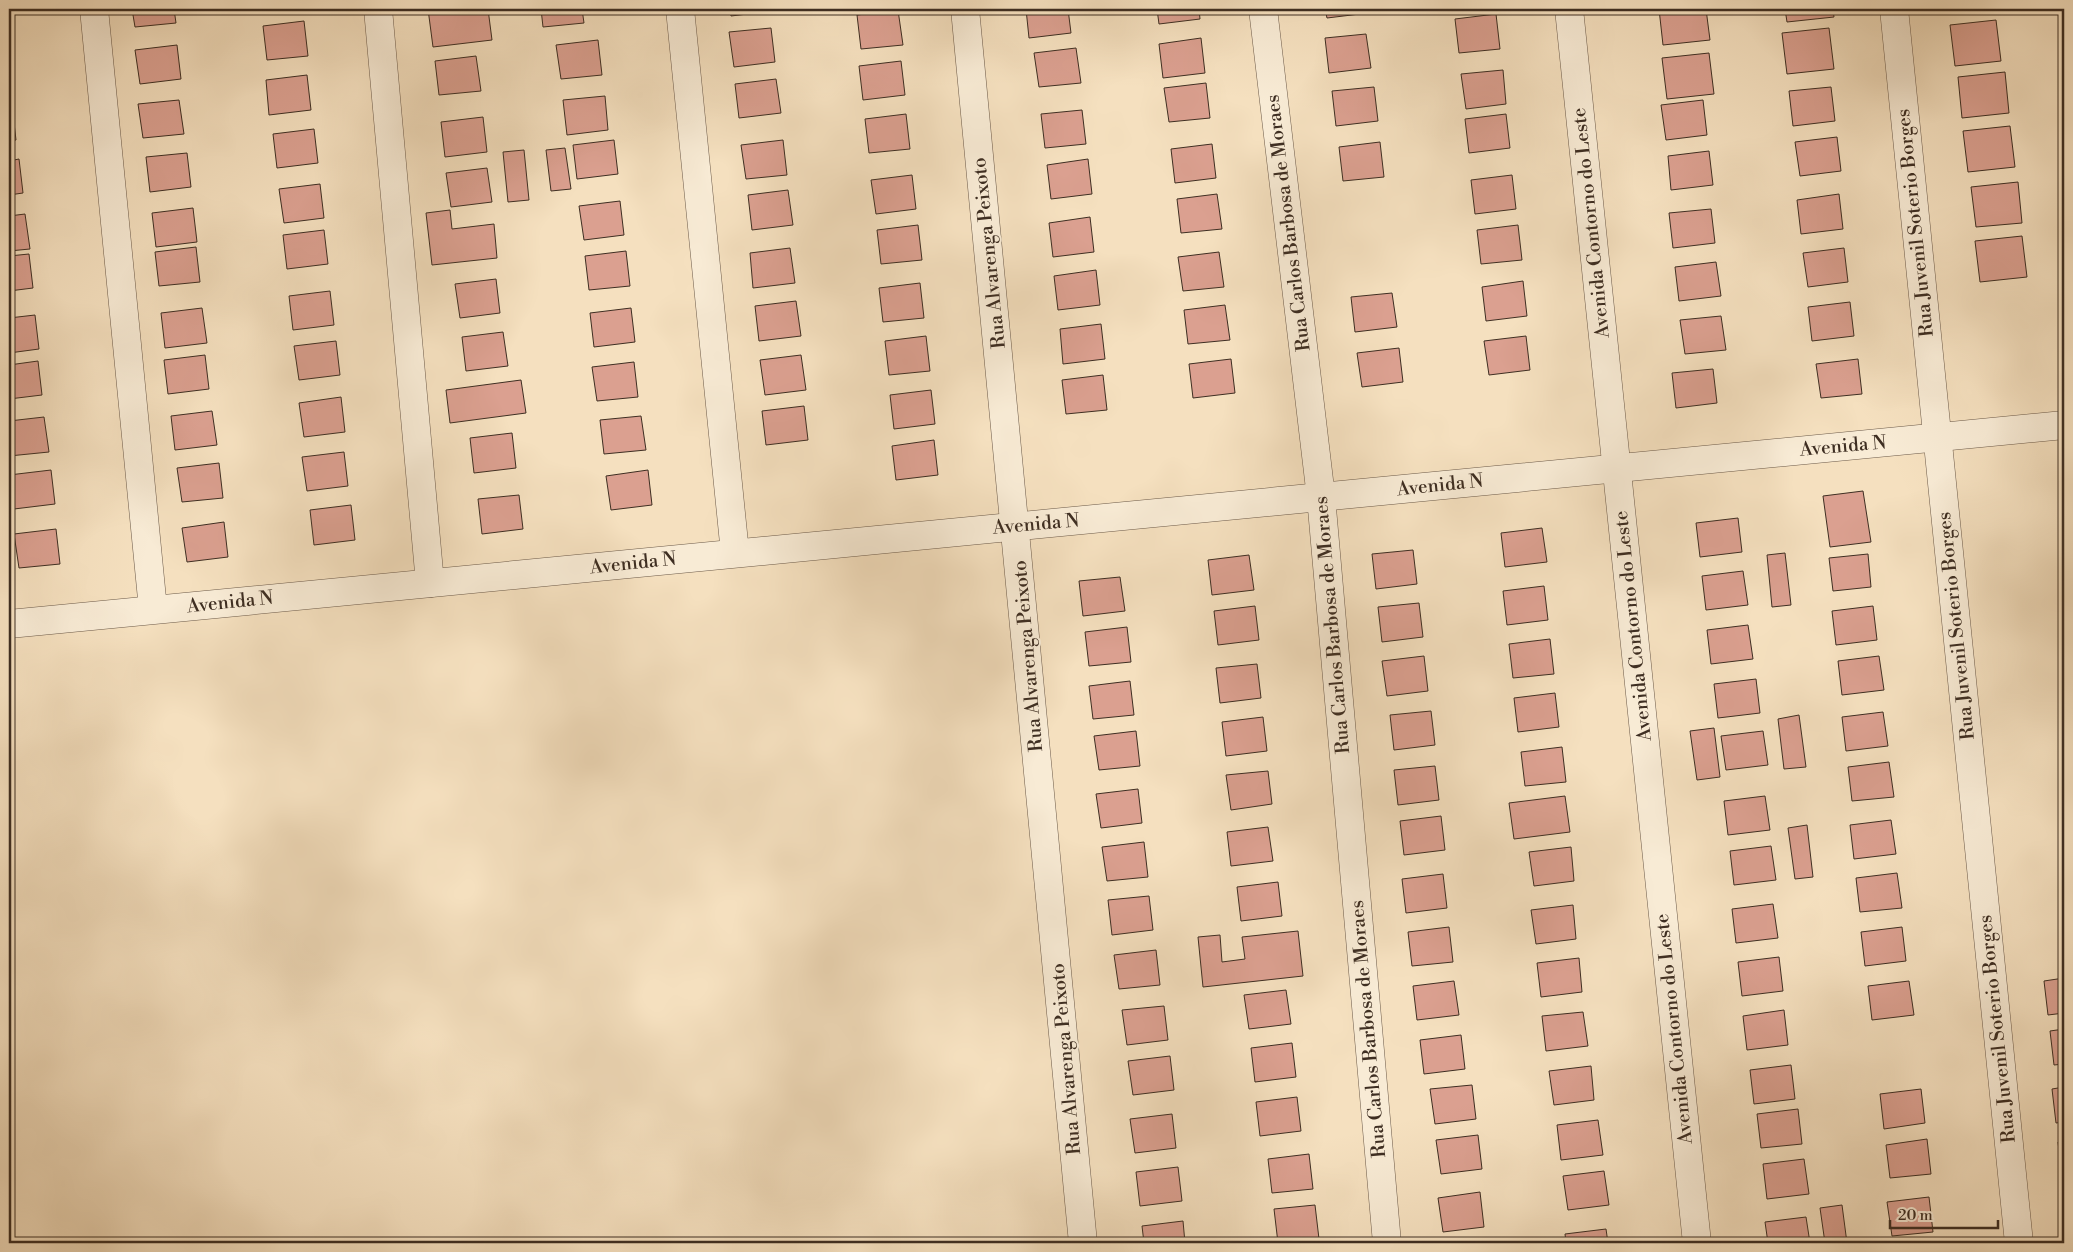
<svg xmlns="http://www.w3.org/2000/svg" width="2073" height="1252" font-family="'Libre Bodoni',serif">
<rect width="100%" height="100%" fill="#f5e0bf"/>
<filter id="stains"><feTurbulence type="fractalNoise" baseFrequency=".004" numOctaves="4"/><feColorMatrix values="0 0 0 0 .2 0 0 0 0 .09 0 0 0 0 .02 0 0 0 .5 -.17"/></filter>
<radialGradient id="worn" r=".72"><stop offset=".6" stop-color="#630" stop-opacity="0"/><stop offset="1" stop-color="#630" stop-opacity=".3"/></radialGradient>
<g fill="#dba090" stroke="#3e2e22">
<path d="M132,9H174L176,23L135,27Z"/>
<path d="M428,9H488L492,40L433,47Z"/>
<path d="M541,9H582L584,23L543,27Z"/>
<path d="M730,9H772V11L731,16Z"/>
<path d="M1026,9H1068L1071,33L1029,38Z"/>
<path d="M1157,9H1199L1200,19L1159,24Z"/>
<path d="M1325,9H1367L1368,13L1327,18Z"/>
<path d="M1659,9H1706L1710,40L1663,45Z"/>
<path d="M1785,9H1833L1834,17L1787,22Z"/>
<path d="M898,10L903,45L861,49L857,15Z"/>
<path d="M1496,14L1500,49L1459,53L1455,19Z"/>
<path d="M1996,20L2001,61L1955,66L1950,25Z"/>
<path d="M304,21L308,56L267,60L263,26Z"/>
<path d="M771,28L775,62L734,67L729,32Z"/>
<path d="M1829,28L1834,69L1787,74L1782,33Z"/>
<path d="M1366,34L1371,68L1329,73L1325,38Z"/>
<path d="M1201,38L1205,73L1163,78L1159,44Z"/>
<path d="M598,40L602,75L561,79L556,45Z"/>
<path d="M177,45L181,79L140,84L135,50Z"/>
<path d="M1076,48L1081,83L1039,87L1034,53Z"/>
<path d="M9,51L13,86H9Z"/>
<path d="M1709,53L1714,94L1667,99L1662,58Z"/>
<path d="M476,56L481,91L439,95L435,61Z"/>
<path d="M901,61L905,95L863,100L859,66Z"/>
<path d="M1503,70L1506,104L1466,109L1461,74Z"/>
<path d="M2005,72L2009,113L1962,118L1958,77Z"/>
<path d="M307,75L311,110L269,115L266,80Z"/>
<path d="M776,79L781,113L739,118L735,84Z"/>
<path d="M1206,83L1210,118L1169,122L1164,88Z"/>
<path d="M1374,87L1378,121L1336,126L1332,91Z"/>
<path d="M1831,87L1835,121L1793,126L1789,91Z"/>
<path d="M605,96L608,130L567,135L563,100Z"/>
<path d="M179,100L184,134L143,138L138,104Z"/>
<path d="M1703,100L1707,135L1666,140L1661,105Z"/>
<path d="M9,106H12L16,140L9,141Z"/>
<path d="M1082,110L1086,144L1045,148L1041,114Z"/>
<path d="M906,114L910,149L869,153L865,119Z"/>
<path d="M1506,114L1510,148L1469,153L1465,119Z"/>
<path d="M483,117L487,152L445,157L441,122Z"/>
<path d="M2010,126L2015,167L1968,172L1963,131Z"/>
<path d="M314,129L318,163L277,168L273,134Z"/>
<path d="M1837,137L1841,171L1800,176L1795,142Z"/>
<path d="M614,140L618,174L577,179L573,145Z"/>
<path d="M783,140L787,175L746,179L741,145Z"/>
<path d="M1380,142L1384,177L1343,181L1339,147Z"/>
<path d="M1212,144L1216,178L1175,183L1171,149Z"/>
<path d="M565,148L571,189L551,191L546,150Z"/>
<path d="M524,150L529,200L508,202L503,152Z"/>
<path d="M1709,151L1713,185L1671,190L1668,156Z"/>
<path d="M187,153L191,187L150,192L146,157Z"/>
<path d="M19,159L23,193L9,195V161Z"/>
<path d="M1088,159L1092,194L1051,199L1047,165Z"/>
<path d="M487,168L492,202L451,207L446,173Z"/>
<path d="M912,175L916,209L876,214L871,180Z"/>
<path d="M1512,175L1516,209L1475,214L1471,180Z"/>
<path d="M2018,182L2022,223L1976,227L1971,187Z"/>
<path d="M320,184L324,218L284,223L279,189Z"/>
<path d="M788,190L793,225L752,230L748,195Z"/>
<path d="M1217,194L1222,229L1181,233L1177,199Z"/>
<path d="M1839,194L1843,229L1801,234L1797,200Z"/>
<path d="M620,201L624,235L584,240L579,206Z"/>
<path d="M193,208L197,242L156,247L152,213Z"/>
<path d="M1711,209L1715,243L1673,248L1669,213Z"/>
<path d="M450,210L452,229L494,224L497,258L432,265L426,213Z"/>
<path d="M25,214L30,249L9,251V216Z"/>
<path d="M1090,217L1094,252L1053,257L1049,223Z"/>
<path d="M918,225L922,260L881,264L877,230Z"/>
<path d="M1518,225L1522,260L1481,264L1477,230Z"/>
<path d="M324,230L328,264L287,269L283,235Z"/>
<path d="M2022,236L2027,277L1980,282L1975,241Z"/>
<path d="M196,247L200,282L159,286L155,252Z"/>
<path d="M790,248L795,283L753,288L750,253Z"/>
<path d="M1844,248L1848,282L1808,287L1803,253Z"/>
<path d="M626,251L630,286L589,290L585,256Z"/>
<path d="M1219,252L1224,287L1183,291L1178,257Z"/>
<path d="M29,254L33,288L9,291V256Z"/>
<path d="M1716,262L1721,296L1679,301L1675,267Z"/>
<path d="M1096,270L1100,305L1058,310L1054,276Z"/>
<path d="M496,279L500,313L460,318L455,284Z"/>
<path d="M1523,281L1527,316L1486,321L1482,287Z"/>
<path d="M920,283L924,318L883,322L879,288Z"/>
<path d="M330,291L334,325L293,330L289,296Z"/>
<path d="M1392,293L1397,327L1355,332L1351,297Z"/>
<path d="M796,301L801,336L759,341L755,306Z"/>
<path d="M1850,302L1854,336L1812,341L1808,307Z"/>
<path d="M1225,305L1230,340L1188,344L1184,310Z"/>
<path d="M202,308L207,343L165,348L161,313Z"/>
<path d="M631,308L635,342L594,347L590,313Z"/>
<path d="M35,315L39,349L9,353V318Z"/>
<path d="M1721,316L1726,350L1685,354L1680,320Z"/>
<path d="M1101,324L1105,359L1063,364L1060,329Z"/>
<path d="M503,332L508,366L466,371L462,337Z"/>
<path d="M926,336L930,371L889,375L885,341Z"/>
<path d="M1526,336L1530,370L1489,375L1484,341Z"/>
<path d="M336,341L340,375L299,380L294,346Z"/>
<path d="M1399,348L1403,382L1362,387L1357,353Z"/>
<path d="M205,355L209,389L168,394L164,360Z"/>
<path d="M801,355L806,390L765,395L760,360Z"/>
<path d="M1231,359L1235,393L1193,398L1189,364Z"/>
<path d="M1858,359L1862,394L1821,398L1816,364Z"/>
<path d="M38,361L42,395L9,399V365Z"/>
<path d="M634,362L638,397L597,401L592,367Z"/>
<path d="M1713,369L1717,403L1676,408L1672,373Z"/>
<path d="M1103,375L1107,410L1066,414L1062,380Z"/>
<path d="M521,380L526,413L450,423L446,390Z"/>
<path d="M931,390L935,424L894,429L890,395Z"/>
<path d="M341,397L345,432L304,437L299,403Z"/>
<path d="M804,406L808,440L766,445L762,411Z"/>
<path d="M212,411L217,445L175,450L171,416Z"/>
<path d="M641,416L646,450L604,454L600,420Z"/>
<path d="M44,417L49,452L9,456V421Z"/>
<path d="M512,433L516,468L474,473L470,438Z"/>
<path d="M934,440L938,475L896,480L892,446Z"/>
<path d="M344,452L348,486L307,491L302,457Z"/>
<path d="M219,463L223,498L182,502L177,468Z"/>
<path d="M51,470L55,504L14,509L9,475Z"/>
<path d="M648,470L652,505L611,510L606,476Z"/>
<path d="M1863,491L1871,542L1830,547L1823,496Z"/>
<path d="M519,495L523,529L482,534L478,499Z"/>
<path d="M351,505L355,540L314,545L310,510Z"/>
<path d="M1738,518L1742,552L1700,557L1696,523Z"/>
<path d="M224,522L228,557L187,562L182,528Z"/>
<path d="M1542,528L1547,562L1505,567L1501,533Z"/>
<path d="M56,529L60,564L19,568L14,534Z"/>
<path d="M1413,550L1417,584L1376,589L1372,554Z"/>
<path d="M1785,553L1791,605L1772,607L1767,555Z"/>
<path d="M1868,554L1871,587L1833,591L1829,558Z"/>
<path d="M1249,555L1254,590L1212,595L1208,560Z"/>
<path d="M1743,571L1748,605L1706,610L1702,576Z"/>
<path d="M1120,577L1125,611L1083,616L1079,581Z"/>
<path d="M1544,586L1548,620L1507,625L1503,591Z"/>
<path d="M1419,603L1423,637L1382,642L1378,607Z"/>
<path d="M1255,606L1259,640L1218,645L1214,611Z"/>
<path d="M1873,606L1877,640L1836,645L1832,611Z"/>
<path d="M1748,625L1753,659L1711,664L1707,630Z"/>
<path d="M1127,627L1131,662L1089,666L1085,632Z"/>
<path d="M1550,639L1554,674L1513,678L1509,644Z"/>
<path d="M1424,656L1428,691L1387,696L1382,661Z"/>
<path d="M1879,656L1884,690L1842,695L1838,661Z"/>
<path d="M1257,664L1261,698L1220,703L1216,668Z"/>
<path d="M1756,679L1760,713L1718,718L1714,684Z"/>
<path d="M1130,681L1134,715L1093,719L1089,686Z"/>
<path d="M1555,693L1559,727L1518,732L1514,698Z"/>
<path d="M1431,711L1435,745L1394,750L1390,715Z"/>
<path d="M1883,712L1888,746L1846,751L1842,717Z"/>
<path d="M1799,715L1806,767L1784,769L1778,719Z"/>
<path d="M1263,717L1267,751L1226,756L1222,722Z"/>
<path d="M1714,728L1720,777L1697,780L1690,731Z"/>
<path d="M1136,731L1140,766L1099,770L1094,736Z"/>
<path d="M1763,731L1768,765L1726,770L1721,736Z"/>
<path d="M1562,747L1566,782L1525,786L1521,752Z"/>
<path d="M1889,762L1894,797L1852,801L1848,767Z"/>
<path d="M1435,766L1439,800L1398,805L1394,770Z"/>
<path d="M1268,771L1272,804L1231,810L1226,775Z"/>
<path d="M1138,789L1142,823L1101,828L1096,794Z"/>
<path d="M1565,796L1570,832L1514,839L1509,803Z"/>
<path d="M1765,796L1770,830L1728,835L1724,801Z"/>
<path d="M1441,816L1445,850L1404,855L1400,821Z"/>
<path d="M1891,820L1896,854L1854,859L1850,825Z"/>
<path d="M1807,825L1813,877L1795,879L1788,828Z"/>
<path d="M1268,827L1273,861L1231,866L1227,832Z"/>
<path d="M1144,842L1148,877L1107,881L1102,847Z"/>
<path d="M1771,846L1776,880L1734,885L1730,851Z"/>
<path d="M1571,847L1574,881L1534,886L1529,852Z"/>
<path d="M1897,873L1902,908L1860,912L1856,878Z"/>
<path d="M1443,874L1447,908L1406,913L1402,879Z"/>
<path d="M1278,882L1282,916L1241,921L1237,887Z"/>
<path d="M1149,896L1153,930L1112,935L1108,900Z"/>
<path d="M1773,904L1778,938L1736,943L1732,909Z"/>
<path d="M1573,905L1576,939L1536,944L1531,910Z"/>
<path d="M1449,927L1453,962L1412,966L1408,932Z"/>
<path d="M1902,927L1906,961L1865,966L1861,932Z"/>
<path d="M1298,931L1303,976L1203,987L1198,937L1220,935L1222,962L1245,959L1242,937Z"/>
<path d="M1156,950L1160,985L1119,989L1114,955Z"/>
<path d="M1779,957L1783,991L1742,996L1738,962Z"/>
<path d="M1579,958L1582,992L1541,997L1537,963Z"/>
<path d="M2064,978V1013L2048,1015L2044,981Z"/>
<path d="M1454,981L1459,1015L1417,1020L1413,986Z"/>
<path d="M1909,981L1914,1015L1872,1020L1868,986Z"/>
<path d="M1286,990L1291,1024L1249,1029L1244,995Z"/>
<path d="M1164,1006L1168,1040L1127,1045L1122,1010Z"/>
<path d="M1784,1010L1788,1045L1747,1050L1743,1016Z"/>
<path d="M1583,1012L1588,1046L1546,1051L1542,1016Z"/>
<path d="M2064,1029V1064L2054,1065L2050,1031Z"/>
<path d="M1461,1035L1465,1069L1424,1074L1420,1040Z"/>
<path d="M1292,1043L1296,1077L1255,1082L1251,1048Z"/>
<path d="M1170,1056L1174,1090L1133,1095L1128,1061Z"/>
<path d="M1791,1065L1795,1099L1754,1104L1750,1070Z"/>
<path d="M1591,1066L1594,1100L1554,1105L1549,1071Z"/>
<path d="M1472,1085L1476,1119L1435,1124L1430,1089Z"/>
<path d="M2064,1087V1122L2056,1123L2052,1089Z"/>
<path d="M1921,1089L1925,1123L1884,1129L1880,1094Z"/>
<path d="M1297,1097L1301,1131L1260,1136L1256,1102Z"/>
<path d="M1798,1109L1802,1144L1761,1148L1757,1114Z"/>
<path d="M1172,1114L1176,1148L1135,1153L1130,1119Z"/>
<path d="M1598,1120L1603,1155L1561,1160L1557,1125Z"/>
<path d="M1478,1135L1482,1169L1441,1174L1436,1140Z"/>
<path d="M1927,1139L1931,1174L1890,1178L1886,1145Z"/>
<path d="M2064,1141V1176H2062L2058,1142Z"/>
<path d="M1309,1154L1313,1189L1272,1193L1268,1159Z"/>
<path d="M1804,1159L1809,1194L1767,1199L1763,1164Z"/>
<path d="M1178,1167L1182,1201L1140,1206L1136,1172Z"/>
<path d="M1604,1171L1609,1205L1568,1210L1563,1176Z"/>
<path d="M1480,1192L1484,1227L1443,1232L1438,1198Z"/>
<path d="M1929,1197L1933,1232L1892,1236L1887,1202Z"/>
<path d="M1315,1205L1319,1239L1278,1243L1274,1209Z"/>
<path d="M1842,1205L1847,1243H1825L1820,1208Z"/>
<path d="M1806,1217L1810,1243H1768L1765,1222Z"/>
<path d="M1183,1221L1185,1243H1144L1142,1226Z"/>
<path d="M1606,1229L1608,1243H1566L1565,1234Z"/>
</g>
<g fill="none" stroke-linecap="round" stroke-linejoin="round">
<g stroke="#6c5a49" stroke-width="29">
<g id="minor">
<path d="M94,9L153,609"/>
<path d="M378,9L430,583"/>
<path d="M680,9L735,553"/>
<path d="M965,9L1083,1243"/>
<path d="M1263,9L1321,497L1387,1243"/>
<path d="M1569,9L1697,1243"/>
<path d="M1894,9L2019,1243"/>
<path d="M9,624L2064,425"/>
</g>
</g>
<use href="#minor" stroke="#f8ebd5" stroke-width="28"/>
</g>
<g text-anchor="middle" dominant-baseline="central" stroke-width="4" stroke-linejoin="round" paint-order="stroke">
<g font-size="19" fill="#3e2e22" stroke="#f8ebd5">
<text transform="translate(1288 223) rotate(-97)">Rua Carlos Barbosa de Moraes</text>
<text transform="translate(1591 223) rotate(-96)">Avenida Contorno do Leste</text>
<text transform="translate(1915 223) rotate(-96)">Rua Juvenil Soterio Borges</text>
<text transform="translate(989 253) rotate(-96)">Rua Alvarenga Peixoto</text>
<text transform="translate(1843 446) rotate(-5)">Avenida N</text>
<text transform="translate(1440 485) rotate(-6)">Avenida N</text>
<text transform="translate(1036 524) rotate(-5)">Avenida N</text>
<text transform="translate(633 563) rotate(-6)">Avenida N</text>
<text transform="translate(230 602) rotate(-6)">Avenida N</text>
<text transform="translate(1332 625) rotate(-95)">Rua Carlos Barbosa de Moraes</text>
<text transform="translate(1633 626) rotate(-96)">Avenida Contorno do Leste</text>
<text transform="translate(1956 626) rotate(-96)">Rua Juvenil Soterio Borges</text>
<text transform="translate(1028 656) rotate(-95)">Rua Alvarenga Peixoto</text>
<text transform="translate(1368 1029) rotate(-95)">Rua Carlos Barbosa de Moraes</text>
<text transform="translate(1674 1029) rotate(-96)">Avenida Contorno do Leste</text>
<text transform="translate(1997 1029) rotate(-96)">Rua Juvenil Soterio Borges</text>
<text transform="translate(1066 1059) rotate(-95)">Rua Alvarenga Peixoto</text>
</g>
</g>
<rect width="2073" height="1252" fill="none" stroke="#f5e0bf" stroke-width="30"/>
<rect x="10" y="10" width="2053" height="1232" fill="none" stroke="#3e2e22" stroke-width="2.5"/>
<rect x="15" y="15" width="2043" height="1222" fill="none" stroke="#3e2e22"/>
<path d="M1890 1220v8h108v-8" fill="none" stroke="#3e2e22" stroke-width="2.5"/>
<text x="1898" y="1220" font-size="15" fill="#3e2e22" stroke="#f8ebd5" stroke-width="4" paint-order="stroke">20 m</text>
<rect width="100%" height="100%" filter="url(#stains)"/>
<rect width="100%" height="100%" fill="url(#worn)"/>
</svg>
